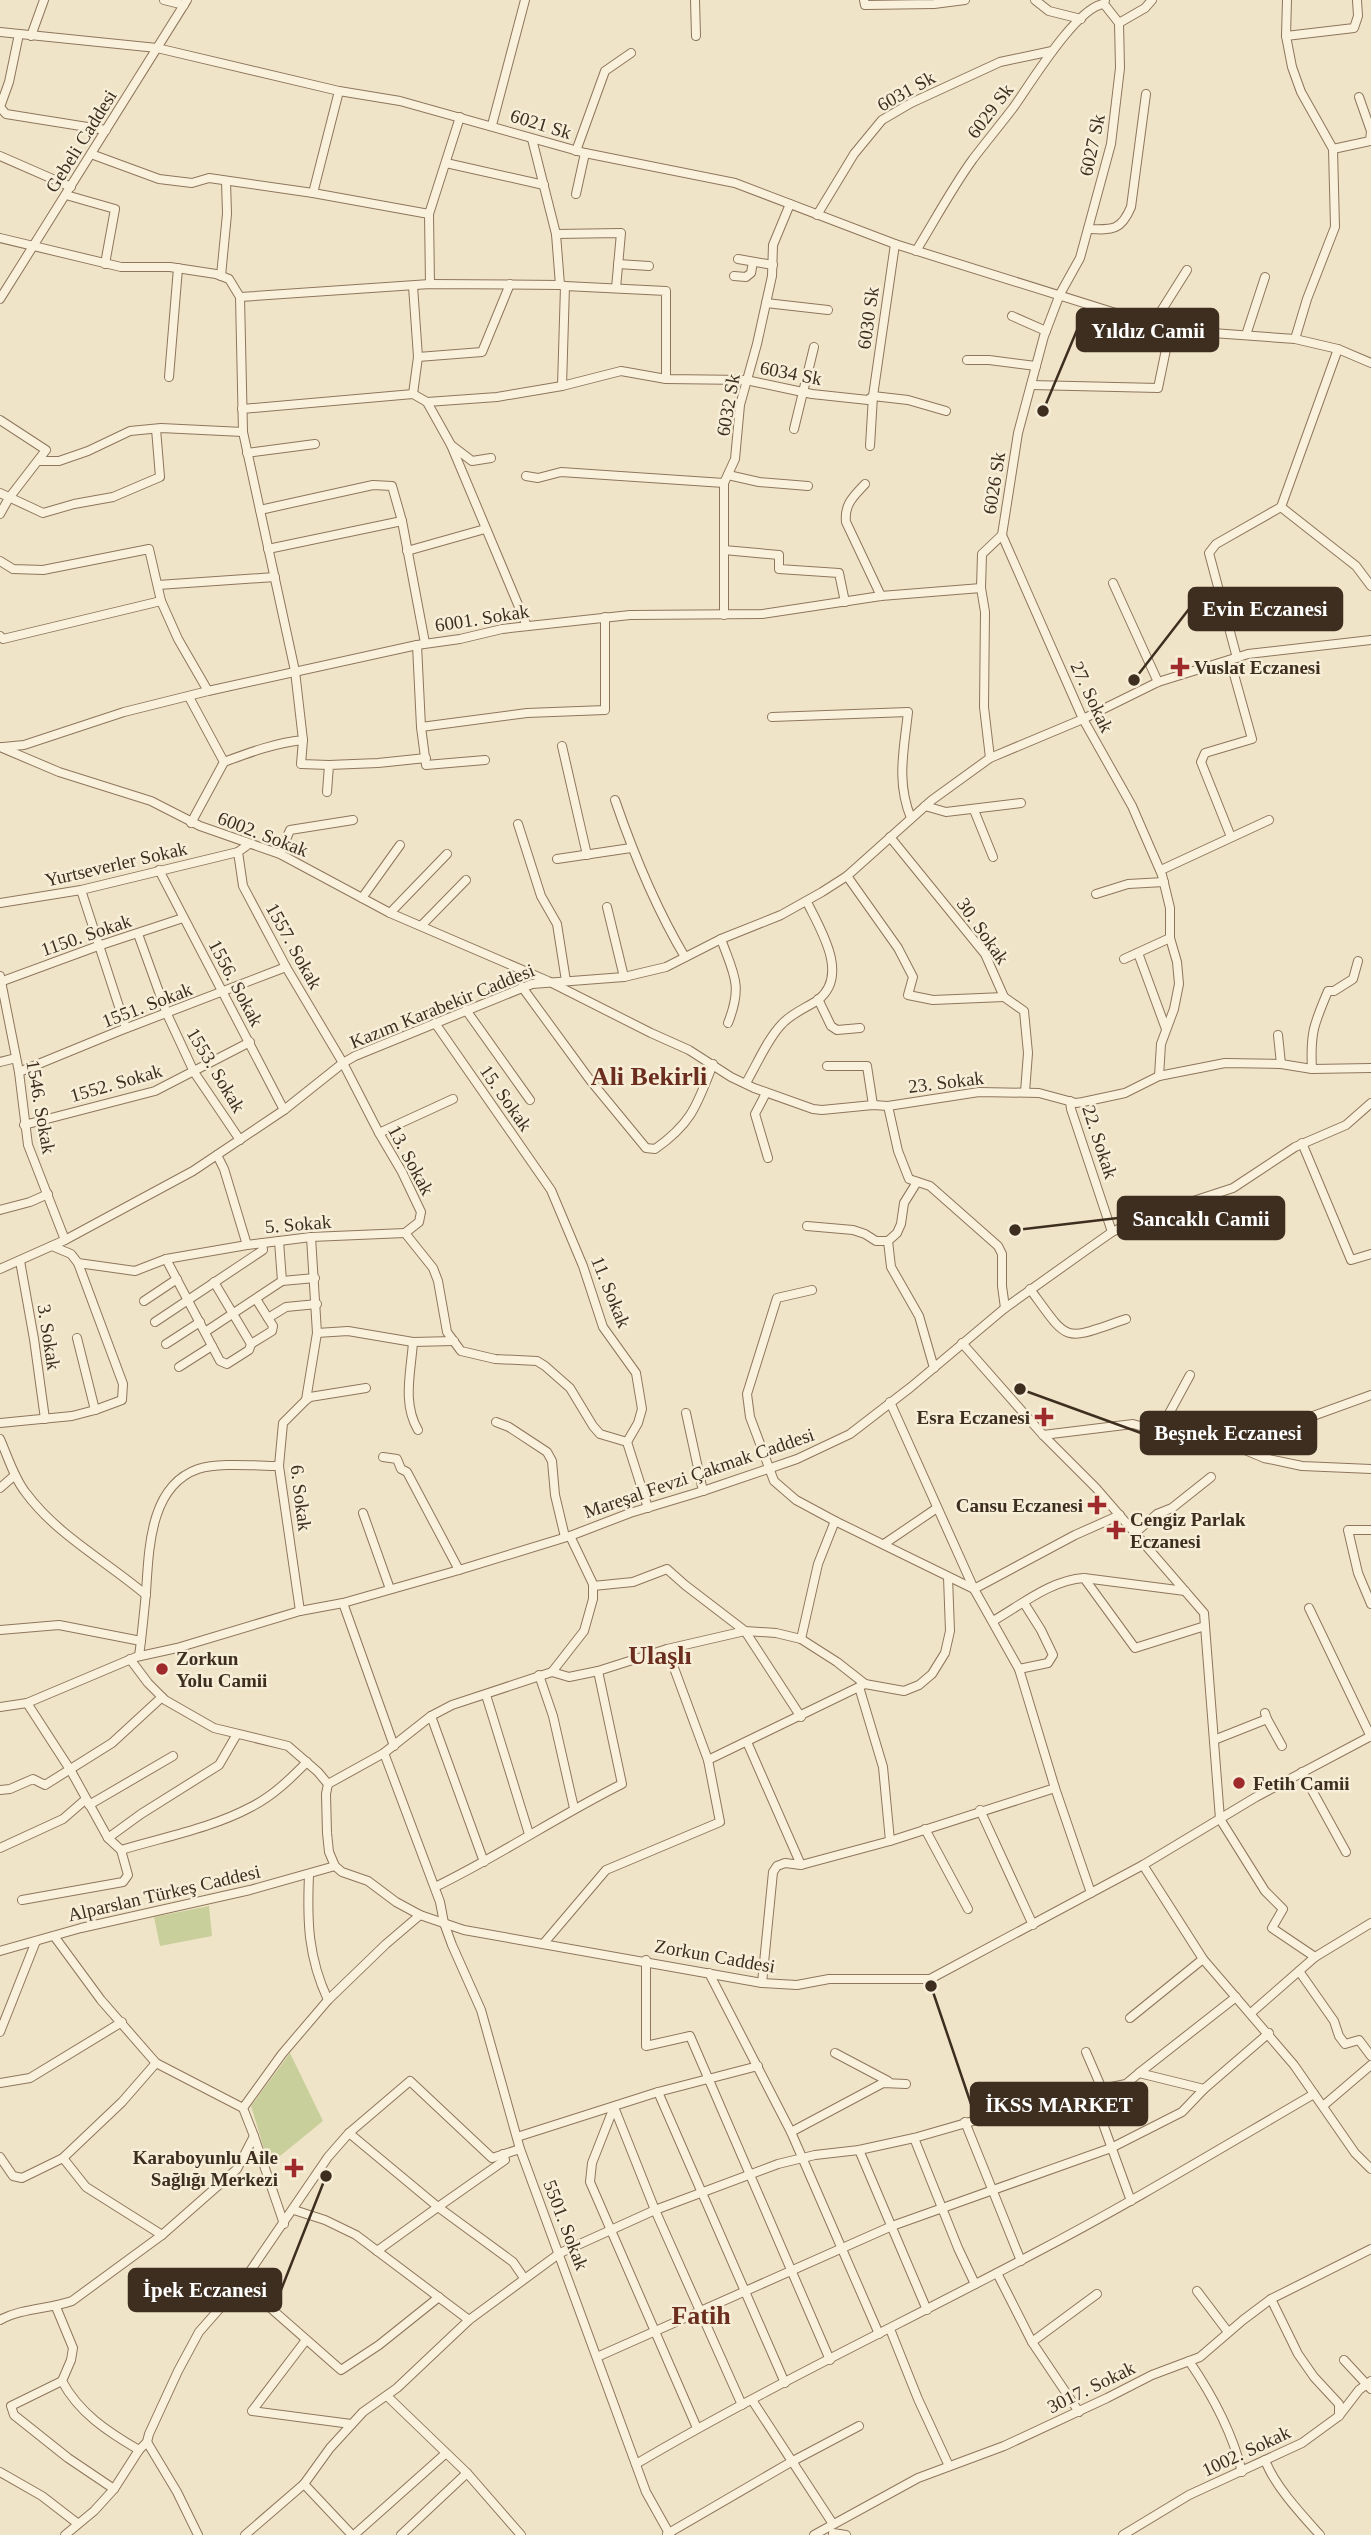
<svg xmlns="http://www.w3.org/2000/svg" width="1371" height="2535" font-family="Georgia,serif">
<rect width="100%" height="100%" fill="#f0e4c8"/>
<g fill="#c9cf9b">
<path d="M209,1906L212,1936L160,1946L154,1917Z"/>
<path d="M290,2053L323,2121L269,2165L251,2106Z"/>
</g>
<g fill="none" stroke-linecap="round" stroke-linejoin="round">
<g stroke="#8d765c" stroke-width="10">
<g id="minor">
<path d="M164,0L184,5"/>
<path d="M695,0L696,36"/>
<path d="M864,0L865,5L934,4L965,0"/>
<path d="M1035,0L1049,11L1081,19"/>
<path d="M1287,0L1286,36L1292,67L1301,92L1333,149L1335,227L1307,299L1295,339"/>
<path d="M1119,23L1145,8L1152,0"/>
<path d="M0,32L157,48L339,91L400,101L585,153L735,183L895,244L1170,330L1295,339L1338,349L1371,363"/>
<path d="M19,34L9,82L0,107L6,114L106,130"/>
<path d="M31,36L44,0"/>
<path d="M1286,36L1354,28L1358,16L1357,0"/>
<path d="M492,125L525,0"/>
<path d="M532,139L556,234L560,285L565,286L562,386"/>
<path d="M1333,149L1370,141L1371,131L1359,97"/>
<path d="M576,151L605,71L631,53"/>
<path d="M91,154L159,179L192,183L209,178L313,193L339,91"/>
<path d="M0,156L71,187"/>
<path d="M446,163L544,185"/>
<path d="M313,193L429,214"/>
<path d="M576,194L585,153"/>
<path d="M66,195L115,209L105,264"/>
<path d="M817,215L854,154L882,120L911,103L1000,62L1052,51"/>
<path d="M1088,229C1112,230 1121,231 1131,207L1146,94"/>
<path d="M556,234L621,233L616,288"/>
<path d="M0,238L121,267H170L216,274L229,279L240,297L243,432L295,671L303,740C275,743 251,752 224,762"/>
<path d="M916,251C935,220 952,188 973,159C986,142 1000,125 1013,108C1029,86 1077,6 1104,4"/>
<path d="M738,259L773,265"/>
<path d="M618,264L649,266"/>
<path d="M221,276L227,214L226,181"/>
<path d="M734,276L746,277L751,273L753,262"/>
<path d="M430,284L429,214L460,117"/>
<path d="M413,286L418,357"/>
<path d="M565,286L666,291V379"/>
<path d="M240,297L430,284L560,285"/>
<path d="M0,299L187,0"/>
<path d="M766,303L828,310"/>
<path d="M1012,316L1046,331"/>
<path d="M1153,324L1187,270"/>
<path d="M1246,335L1265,277"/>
<path d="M967,360H989L1036,366"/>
<path d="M169,377L178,268"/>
<path d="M1031,385L1158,388L1170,330"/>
<path d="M413,394L418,357L482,352L510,284"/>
<path d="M427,402L497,397L562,386L621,371L666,379L746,380L812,394L868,400L873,396L895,244"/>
<path d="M242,409L413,394L427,402L451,445L527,626"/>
<path d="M0,420L46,450L9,498L0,514"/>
<path d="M794,429L814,347"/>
<path d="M451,445L472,461L491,458"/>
<path d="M870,446L873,396L908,400L946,411"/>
<path d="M247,453L315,444"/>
<path d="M39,461H59L88,451L130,431L161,428L243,432"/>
<path d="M728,475L759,482L808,486"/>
<path d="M526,476L538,478L561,472L724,483"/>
<path d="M865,484C854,496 844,504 846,522L881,596"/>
<path d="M0,493L43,513L74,504L113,497L160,477L156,429"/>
<path d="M1281,507L1356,566L1371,586"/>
<path d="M260,510L373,485L392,486L402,521L425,643"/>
<path d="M1002,535L1083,719L1132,806L1162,875L1170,908V938L1177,962L1179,984L1174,1009L1161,1044L1159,1076"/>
<path d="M268,549L402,521"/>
<path d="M724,550L779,555V569L839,573L845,602"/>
<path d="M407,551L485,529"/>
<path d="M0,561L13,569L43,570L149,549L161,601L178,639L208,691"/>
<path d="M1113,583L1158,682"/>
<path d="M158,585L275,577"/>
<path d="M724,615V483L735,459L740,405L757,344L772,276L773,245L790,204"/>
<path d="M0,636L3,639L161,601"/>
<path d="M417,645L421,727L426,765L485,760"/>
<path d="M1237,658L1209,553L1216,544L1281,507L1338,349"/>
<path d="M1230,660L1252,739L1205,753L1201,762L1231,837"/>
<path d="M189,697L224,762L191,823"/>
<path d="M772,717L908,712C904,750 896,782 911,818"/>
<path d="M421,727L527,713L605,710V617"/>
<path d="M303,740L301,764L329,765"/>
<path d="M562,746L587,855"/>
<path d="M0,747L59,772L151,801L200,826L280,854L390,913L548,981L651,1033L689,1050L731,1077L754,1088L813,1109L822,1110L873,1105L888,1106L979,1092L1039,1093L1076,1103L1083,1102L1125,1093L1159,1076L1225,1063L1281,1064L1312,1069L1371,1068"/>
<path d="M3,747L24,745L124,712L208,691L417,645L460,639L502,629L630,615L762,614L881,596L981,588"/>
<path d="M990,758L984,707L985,612L981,588L982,554L1002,535L1018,433L1044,336L1060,294L1080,258L1111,144L1120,68L1119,23L1104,4L1105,0"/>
<path d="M327,792L329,765L378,763L426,758"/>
<path d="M615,800C634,855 655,907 685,957"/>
<path d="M925,806L946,812L1021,803"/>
<path d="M974,810L993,857"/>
<path d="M518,824L541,896L557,924L566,981"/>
<path d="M890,837L985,954L1004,997L1024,1011L1028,1053L1025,1092"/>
<path d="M249,844L238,852L243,886L286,967L343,1063L379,1133L402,1172L421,1212L419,1222L405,1233L433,1268L438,1281L447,1332L461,1351L495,1359L537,1361L545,1366L570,1388L593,1426L600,1434L627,1442L648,1508"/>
<path d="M280,854L290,830L353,820"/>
<path d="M557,859L631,848"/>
<path d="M159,870L284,1110"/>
<path d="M1161,870L1269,820"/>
<path d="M847,876L898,948L913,977L908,995L933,1000L1004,997"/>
<path d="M81,890L126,1028"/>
<path d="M1096,894L1128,884L1164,882"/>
<path d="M362,898L400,845"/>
<path d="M0,903L81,890L238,852"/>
<path d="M607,907L624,977"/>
<path d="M390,913L447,854"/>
<path d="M421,926L466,880"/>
<path d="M138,934L167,1014L194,1072L240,1140"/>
<path d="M721,939C734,975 743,985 728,1023"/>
<path d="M1138,953L1166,1029"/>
<path d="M1124,959L1170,938"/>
<path d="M0,976L19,1072L28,1145L65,1240"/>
<path d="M0,982L98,946L183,918"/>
<path d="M522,987L590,1080L646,1148L655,1149C692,1123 697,1105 713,1064"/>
<path d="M818,999L831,1026L837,1030L860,1028"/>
<path d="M466,1010L530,1100"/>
<path d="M435,1023L551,1190L583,1266L603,1327L636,1373L642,1409L638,1423L627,1442"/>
<path d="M1278,1035L1281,1064"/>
<path d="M0,1062L16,1058"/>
<path d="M827,1066H867L873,1105"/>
<path d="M1312,1069C1310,1033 1314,1024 1328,991H1334L1353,979L1358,961"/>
<path d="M19,1072L119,1031L286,967"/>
<path d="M746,1083C756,1066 768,1038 782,1024C792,1013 806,1008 818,1000C850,975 820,929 807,902"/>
<path d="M766,1093L755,1114L768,1158"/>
<path d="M1070,1101L1071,1109L1112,1232"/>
<path d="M888,1106L898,1151L909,1179L930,1186L998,1246L1002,1254V1286L1005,1308"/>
<path d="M24,1125L155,1091L250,1042"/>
<path d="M379,1133L453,1099"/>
<path d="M1302,1143L1351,1260L1371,1254"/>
<path d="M217,1155L224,1169L247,1245L311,1237L405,1233"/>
<path d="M0,1210L30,1202L48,1194"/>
<path d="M807,1226L853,1230L865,1234L876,1241H888L897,1233L901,1224L904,1203L917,1182"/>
<path d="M888,1241L891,1267L919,1316L934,1368"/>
<path d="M52,1246L71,1254L78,1263L135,1271L166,1259L247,1245"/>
<path d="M166,1259L220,1361L227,1364L249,1350L251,1344L214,1282"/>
<path d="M20,1261L34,1339L45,1419"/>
<path d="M78,1263L123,1384L122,1400L95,1410"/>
<path d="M0,1269L65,1240L193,1171L284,1110L343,1063L355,1056L532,984L624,977L666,967L721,939L781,915L822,892L847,876L932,800L990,758L1083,719L1158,682L1248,654L1371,640"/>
<path d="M282,1281L315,1278"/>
<path d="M1030,1289C1070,1344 1062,1341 1126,1319"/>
<path d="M812,1290L777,1298L747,1394L750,1417L774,1481L796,1500L835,1521L974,1589"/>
<path d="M144,1301L177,1279"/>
<path d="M268,1318L286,1307L317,1304"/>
<path d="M155,1322L263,1250L262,1243"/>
<path d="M205,1332L282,1281L279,1241"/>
<path d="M317,1333L348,1331L413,1342"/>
<path d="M962,1343L1043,1435L1096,1488L1204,1613L1220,1819L1265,1891L1283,1909L1272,1928L1315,1957"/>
<path d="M166,1344L200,1322"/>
<path d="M251,1344L272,1331L273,1326L256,1299"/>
<path d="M179,1367L212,1346"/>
<path d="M306,1400L310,1397L366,1388"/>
<path d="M890,1402L974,1589L1019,1669L1055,1788L1091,1893"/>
<path d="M686,1413L703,1491"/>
<path d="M496,1422L509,1427L547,1452L552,1461L555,1495L565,1537"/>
<path d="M0,1423L72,1416L95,1410L77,1338"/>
<path d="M418,1430C402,1403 411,1372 413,1342L454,1341"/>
<path d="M1159,1432L1190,1375"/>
<path d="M1043,1435L1133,1424L1206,1445H1233L1371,1395"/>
<path d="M0,1439C8,1457 14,1478 26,1493C57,1535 106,1561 146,1595"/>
<path d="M1233,1445L1264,1458L1302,1466L1371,1469"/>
<path d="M383,1457L397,1459L401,1469L407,1472L459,1570"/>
<path d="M0,1488L15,1475"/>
<path d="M363,1513L390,1589"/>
<path d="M1371,1530H1348L1358,1573L1371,1604"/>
<path d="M1135,1533L1157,1514L1172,1508L1211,1477"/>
<path d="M884,1544L937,1508"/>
<path d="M1084,1578L1135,1648L1205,1626"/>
<path d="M593,1586L633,1582L667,1569L685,1585L745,1631L801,1717"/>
<path d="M974,1589L1075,1535L1120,1515"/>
<path d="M343,1603L394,1746"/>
<path d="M1309,1608L1371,1737"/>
<path d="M300,1611L279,1466L283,1423L306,1400L317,1333L311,1237"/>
<path d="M993,1621C1021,1605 1051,1580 1084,1578L1185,1591"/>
<path d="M0,1630L59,1625L141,1641"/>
<path d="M801,1639L818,1564L835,1521"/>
<path d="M139,1656C142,1635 144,1613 146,1592C149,1551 149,1486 198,1469C220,1462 255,1466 279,1466"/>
<path d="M130,1659L148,1683L165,1700L214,1728L288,1746L318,1772L328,1784L326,1794L327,1833L329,1852L335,1866L342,1872L368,1881L396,1902L420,1915L464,1930L762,1983L797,1985L829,1979H930L1143,1865L1256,1797L1371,1736"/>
<path d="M1019,1669L1048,1663L1053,1655L1041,1630L1024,1603"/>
<path d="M552,1672L569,1677L598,1671L667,1649L745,1631L776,1633L801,1639L837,1662L865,1684L904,1691L919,1685L932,1674L945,1653L950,1631L948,1577"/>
<path d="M539,1675L553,1716L574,1808"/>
<path d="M859,1687L883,1767L890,1841"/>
<path d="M486,1695L529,1834"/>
<path d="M0,1707L27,1703L136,1657L177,1648L300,1611L343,1603L459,1570L570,1536L630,1513L703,1491L797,1459L850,1434L911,1387L1005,1308L1085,1251L1112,1232L1175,1202L1184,1204L1233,1188L1295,1147L1346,1125L1371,1103"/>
<path d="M431,1716L484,1862"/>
<path d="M1267,1719L1282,1746"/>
<path d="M1214,1740L1267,1719L1265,1713"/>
<path d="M747,1742L801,1865"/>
<path d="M384,1753L440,1902L444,1923L452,1945L481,2010L520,2149L646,2492L670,2535"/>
<path d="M708,1760L865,1684"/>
<path d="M1302,1772L1346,1852"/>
<path d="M328,1784L384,1753L431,1716L452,1705L552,1672L584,1631L593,1599V1584L570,1536"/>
<path d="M0,1790L10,1789L33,1779L45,1785L112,1743L162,1697"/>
<path d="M89,1805L173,1756"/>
<path d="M980,1810L1033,1925"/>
<path d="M925,1829L968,1909"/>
<path d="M108,1838L141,1814L219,1765L237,1734"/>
<path d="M0,1848L63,1819L86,1799"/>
<path d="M121,1850C164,1837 212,1828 251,1807C273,1796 290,1779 307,1762"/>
<path d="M1143,1865L1203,1959L1294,2065L1355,2153L1371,2169"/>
<path d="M309,1875C307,1922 308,1957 328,2000"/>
<path d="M435,1887C499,1856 558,1816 622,1784L598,1671"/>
<path d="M22,1900L123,1882L128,1875L121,1850L108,1838L71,1771L27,1703"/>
<path d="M54,1936L101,2000L156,2063L243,2108"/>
<path d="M544,1943L606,1870L720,1822L708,1760L667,1649"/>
<path d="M0,1951L81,1928L250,1890L335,1866"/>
<path d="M646,1960V2046L690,2036L830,2360"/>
<path d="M1299,1971L1334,2021L1339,2036L1345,2044L1359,2040L1371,2056"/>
<path d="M709,1973L791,2132L879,2334"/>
<path d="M762,1983L773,1872L777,1866L785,1863L801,1865L890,1841L1055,1788"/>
<path d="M1251,2013L1315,1957L1371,1923"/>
<path d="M1130,2018L1203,1959"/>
<path d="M0,2032L36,1941"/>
<path d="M1086,2052L1102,2089"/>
<path d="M835,2053L888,2081"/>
<path d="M1139,2073L1236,1997"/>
<path d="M0,2083L30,2078L122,2022"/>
<path d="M1091,2091L1131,2201"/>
<path d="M658,2092L785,2383"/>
<path d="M1323,2106L1371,2065"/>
<path d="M614,2107L592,2163L590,2182L697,2428"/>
<path d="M614,2107L655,2210L742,2405"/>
<path d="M965,2122L1021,2261"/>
<path d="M791,2132L883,2083L906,2084"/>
<path d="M349,2133L438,2207L505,2160L503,2154"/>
<path d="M254,2136L243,2108L282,2054L328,2000L386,1944L420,1915"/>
<path d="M517,2137L658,2092L758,2066"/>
<path d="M914,2138L958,2248L975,2284"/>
<path d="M859,2150L927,2310"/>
<path d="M0,2157L13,2176L22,2178L63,2158L86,2187L162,2235"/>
<path d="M63,2158L122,2102L156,2063"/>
<path d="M294,2210L325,2220L356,2235L469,2320"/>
<path d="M377,2251L438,2207L513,2262L524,2278"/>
<path d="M997,2273L1032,2342L1079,2412"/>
<path d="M242,2283L341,2370L379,2345L439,2297"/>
<path d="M1197,2291L1228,2332"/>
<path d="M1271,2299L1298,2354L1314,2377L1339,2404V2416"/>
<path d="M56,2307L73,2348L71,2360L62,2381C79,2413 108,2432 139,2450"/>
<path d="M0,2320C22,2308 49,2309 72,2301L162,2235L237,2169L254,2136L284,2224"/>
<path d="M890,2329L918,2399L949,2466"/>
<path d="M306,2340L252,2411L351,2424"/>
<path d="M1032,2342L1097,2294"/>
<path d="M597,2357L892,2226L1111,2148L1182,2112L1204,2089"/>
<path d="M1344,2360L1371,2389"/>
<path d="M1189,2361C1213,2396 1232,2431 1242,2472"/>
<path d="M62,2381L11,2406L14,2415L68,2458L114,2489"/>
<path d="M387,2396L467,2473L521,2535"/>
<path d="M752,2400L833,2524"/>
<path d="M147,2442L177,2492L198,2535"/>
<path d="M1265,2460C1274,2485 1301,2514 1320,2535"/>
<path d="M636,2464C765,2388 901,2324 1033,2254C1129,2204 1221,2148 1314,2094"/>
<path d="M0,2472L42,2496L77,2523"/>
<path d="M304,2484L352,2535"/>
<path d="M833,2533L846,2535"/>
<path d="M667,2534L791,2462L859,2426"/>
<path d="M65,2535L94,2511L114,2489L139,2450L147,2442L149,2434L178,2371L199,2332L242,2283L328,2157L349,2133L410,2081L492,2158L520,2149"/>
<path d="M245,2535L304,2484L330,2448L363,2412L397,2388L469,2320L560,2253L655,2210L778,2164L815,2155L859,2150L914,2138L1046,2100L1126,2084L1139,2073L1204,2089L1269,2033"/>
<path d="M354,2535L445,2454"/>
<path d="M401,2535L467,2473"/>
<path d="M814,2535L918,2478L1004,2446L1107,2398L1152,2375L1200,2357L1243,2320L1271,2299L1371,2249"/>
<path d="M1123,2535L1189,2495L1302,2443L1339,2416L1359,2390L1371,2381"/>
</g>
</g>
<use href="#minor" stroke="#faf1dc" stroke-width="8"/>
</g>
<g fill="#9e2a2b" stroke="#f7eed8" stroke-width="2.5">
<path d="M1176.5 656.5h7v7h7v7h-7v7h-7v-7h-7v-7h7z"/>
<path d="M1040.5 1406.5h7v7h7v7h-7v7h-7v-7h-7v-7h7z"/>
<path d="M1093.5 1494.5h7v7h7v7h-7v7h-7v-7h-7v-7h7z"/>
<path d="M1112.5 1519.5h7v7h7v7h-7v7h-7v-7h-7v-7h7z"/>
<circle cx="162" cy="1669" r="7"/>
<circle cx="1239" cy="1783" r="7"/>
<path d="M290.5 2157.5h7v7h7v7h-7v7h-7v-7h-7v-7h7z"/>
</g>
<g text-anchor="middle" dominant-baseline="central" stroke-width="5" stroke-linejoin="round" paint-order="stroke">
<g font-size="19" fill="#3d2e20" stroke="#f7eed8">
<text transform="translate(906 91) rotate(-29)">6031 Sk</text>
<text transform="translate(990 111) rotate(-53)">6029 Sk</text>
<text transform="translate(541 124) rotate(17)">6021 Sk</text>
<text transform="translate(81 141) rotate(-58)">Gebeli Caddesi</text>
<text transform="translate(1092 145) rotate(-78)">6027 Sk</text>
<text transform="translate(868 318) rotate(-82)">6030 Sk</text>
<text transform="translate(791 373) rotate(11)">6034 Sk</text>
<text transform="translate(728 405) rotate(-80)">6032 Sk</text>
<text transform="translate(994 483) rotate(-81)">6026 Sk</text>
<text transform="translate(482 618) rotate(-9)">6001. Sokak</text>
<text transform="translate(1092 697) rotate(65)">27. Sokak</text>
<text transform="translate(263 834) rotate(21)">6002. Sokak</text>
<text transform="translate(116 864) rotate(-13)">Yurtseverler Sokak</text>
<text transform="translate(983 931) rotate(55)">30. Sokak</text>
<text transform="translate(86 935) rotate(-19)">1150. Sokak</text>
<text transform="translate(294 946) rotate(61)">1557. Sokak</text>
<text transform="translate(236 983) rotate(62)">1556. Sokak</text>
<text transform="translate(147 1005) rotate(-21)">1551. Sokak</text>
<text transform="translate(442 1006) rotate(-22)">Kazım Karabekir Caddesi</text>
<text transform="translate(216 1070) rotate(59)">1553. Sokak</text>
<text transform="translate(946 1082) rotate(-7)">23. Sokak</text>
<text transform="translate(116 1083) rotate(-16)">1552. Sokak</text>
<text transform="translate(506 1098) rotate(55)">15. Sokak</text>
<text transform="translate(41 1107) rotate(80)">1546. Sokak</text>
<text transform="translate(1100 1142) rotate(72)">22. Sokak</text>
<text transform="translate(411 1160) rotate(62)">13. Sokak</text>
<text transform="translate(298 1224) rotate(-5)">5. Sokak</text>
<text transform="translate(611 1292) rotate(68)">11. Sokak</text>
<text transform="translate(49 1337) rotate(81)">3. Sokak</text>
<text transform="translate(699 1473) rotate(-19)">Mareşal Fevzi Çakmak Caddesi</text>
<text transform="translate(301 1498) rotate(83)">6. Sokak</text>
<text transform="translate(164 1893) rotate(-13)">Alparslan Türkeş Caddesi</text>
<text transform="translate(715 1956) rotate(10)">Zorkun Caddesi</text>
<text transform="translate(566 2225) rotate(69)">5501. Sokak</text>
<text transform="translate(1091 2387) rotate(-26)">3017. Sokak</text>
<text transform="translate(1246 2451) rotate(-25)">1002. Sokak</text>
</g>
<g font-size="19" font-weight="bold" fill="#3d2e20" stroke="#f7eed8" text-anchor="start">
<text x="1194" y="667">Vuslat Eczanesi</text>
<text x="1030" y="1417" text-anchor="end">Esra Eczanesi</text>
<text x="1083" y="1505" text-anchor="end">Cansu Eczanesi</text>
<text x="1130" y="1519">Cengiz Parlak<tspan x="1130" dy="22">Eczanesi</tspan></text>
<text x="176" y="1658">Zorkun<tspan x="176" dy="22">Yolu Camii</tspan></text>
<text x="1253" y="1783">Fetih Camii</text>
<text x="278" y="2157" text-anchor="end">Karaboyunlu Aile<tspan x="278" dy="22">Sağlığı Merkezi</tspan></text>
</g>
<g font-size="26" font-weight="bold" fill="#6b2e1e" stroke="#f7eed8">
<text x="649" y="1076">Ali Bekirli</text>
<text x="660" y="1655">Ulaşlı</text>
<text x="701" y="2315">Fatih</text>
</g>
</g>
<path fill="none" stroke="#3d2e20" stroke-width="2.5" d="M1043 411L1077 330M1134 680L1189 609M1015 1230L1118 1218M1020 1389L1141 1433M931 1986L971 2104M326 2176L281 2290"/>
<g fill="#3d2e20" stroke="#f7eed8" stroke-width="2.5">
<circle cx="1043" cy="411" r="7"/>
<circle cx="1134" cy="680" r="7"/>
<circle cx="1015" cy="1230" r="7"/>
<circle cx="1020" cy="1389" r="7"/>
<circle cx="931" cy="1986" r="7"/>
<circle cx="326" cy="2176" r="7"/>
</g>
<g fill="#3d2e20" stroke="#3d2e20" stroke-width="2.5">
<rect x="1077" y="309" width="141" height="42" rx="7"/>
<rect x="1189" y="588" width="153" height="42" rx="7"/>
<rect x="1118" y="1197" width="166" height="42" rx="7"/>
<rect x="1141" y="1412" width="175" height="42" rx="7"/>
<rect x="971" y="2083" width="176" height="42" rx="7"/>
<rect x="129" y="2269" width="152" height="42" rx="7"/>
</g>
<g font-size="21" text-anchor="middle" font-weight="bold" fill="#fff">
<text x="1148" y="338">Yıldız Camii</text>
<text x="1265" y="616">Evin Eczanesi</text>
<text x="1201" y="1226">Sancaklı Camii</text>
<text x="1228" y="1440">Beşnek Eczanesi</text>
<text x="1059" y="2112">İKSS MARKET</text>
<text x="205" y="2297">İpek Eczanesi</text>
</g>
</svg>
